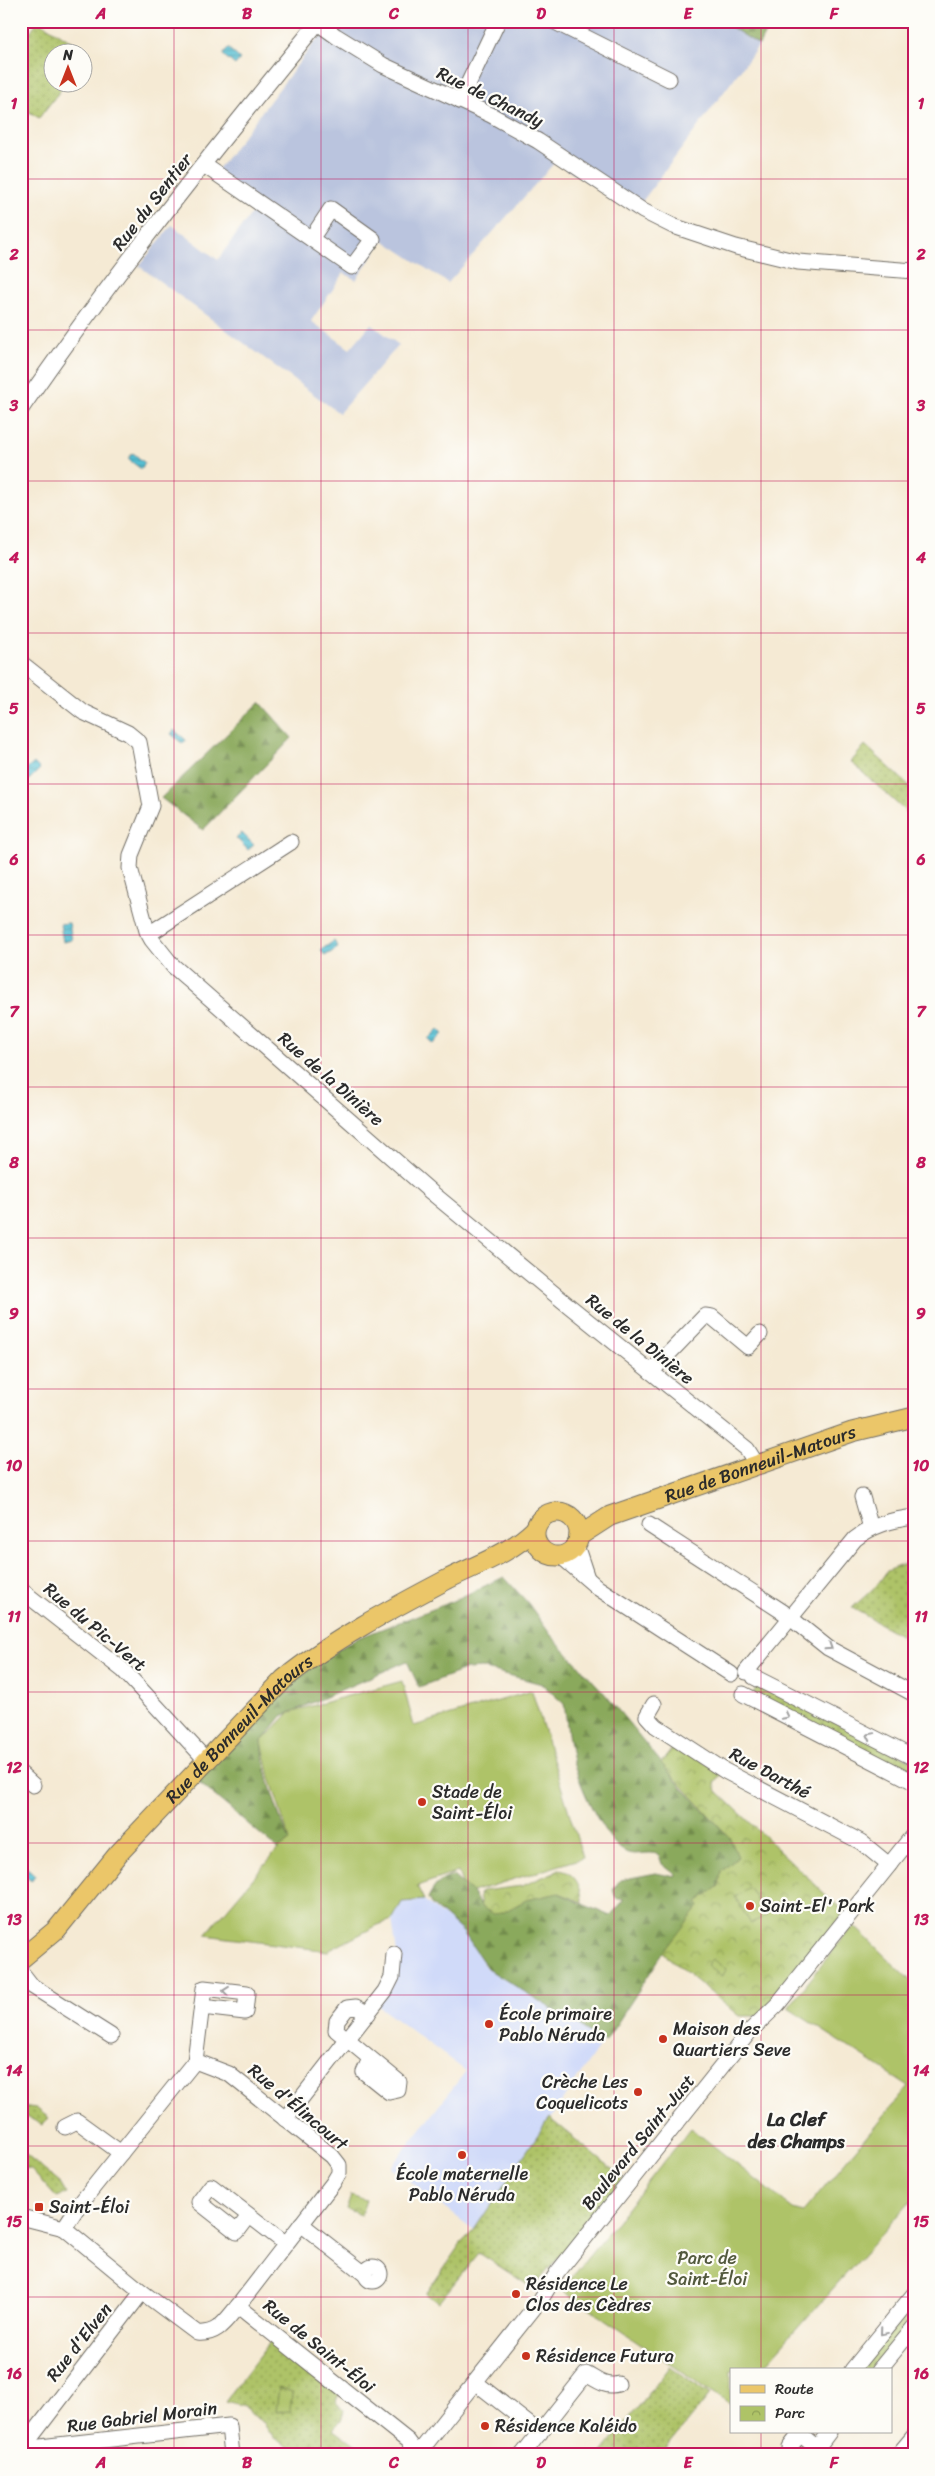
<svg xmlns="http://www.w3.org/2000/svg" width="935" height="2476" font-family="Sriracha,sans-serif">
<defs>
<pattern id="grass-dots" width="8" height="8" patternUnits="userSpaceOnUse" patternTransform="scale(1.25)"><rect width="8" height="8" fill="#aec367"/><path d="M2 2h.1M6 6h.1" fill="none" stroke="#8e9f55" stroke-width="1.8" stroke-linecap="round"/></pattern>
<pattern id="forest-firs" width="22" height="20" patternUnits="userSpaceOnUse" patternTransform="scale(1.25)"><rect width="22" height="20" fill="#8aa95c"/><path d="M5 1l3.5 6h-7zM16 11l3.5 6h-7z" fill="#718a4c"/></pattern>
<pattern id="park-crowns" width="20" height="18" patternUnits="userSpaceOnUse" patternTransform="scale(1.25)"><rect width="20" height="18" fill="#aec367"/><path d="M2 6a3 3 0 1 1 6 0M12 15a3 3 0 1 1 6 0" fill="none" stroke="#8e9f55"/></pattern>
<pattern id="water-rules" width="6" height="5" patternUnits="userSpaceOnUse" patternTransform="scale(1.25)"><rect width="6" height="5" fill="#57c0d4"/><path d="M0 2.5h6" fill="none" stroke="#489cac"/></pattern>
</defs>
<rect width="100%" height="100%" fill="#fdfcf7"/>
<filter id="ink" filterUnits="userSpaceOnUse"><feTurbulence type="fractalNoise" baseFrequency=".02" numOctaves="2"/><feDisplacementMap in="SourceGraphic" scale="10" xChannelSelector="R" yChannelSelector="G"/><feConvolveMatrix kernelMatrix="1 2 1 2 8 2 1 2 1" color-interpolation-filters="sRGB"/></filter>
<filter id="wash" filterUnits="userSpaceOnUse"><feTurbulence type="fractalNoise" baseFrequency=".0096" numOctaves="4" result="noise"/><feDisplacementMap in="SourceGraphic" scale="20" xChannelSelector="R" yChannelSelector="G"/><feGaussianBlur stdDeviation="1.12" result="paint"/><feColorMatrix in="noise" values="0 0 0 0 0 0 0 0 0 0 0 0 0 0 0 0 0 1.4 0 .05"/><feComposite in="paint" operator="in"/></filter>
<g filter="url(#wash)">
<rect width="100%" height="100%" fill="#f5ead4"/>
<path fill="#d0daf9" d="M424,1900L463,1932L487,1969L603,2041L474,2230L391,2167L466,2071L378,2006L398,1960L392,1920L402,1902Z"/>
<path fill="#bac4de" d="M336,21H722L759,45L635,211L555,162L448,283L383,240L356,280L344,273L311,321L350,349L371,324L399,345L339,413L139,266L172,225L218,260L255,208L212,177L317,39Z"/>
<g fill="url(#grass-dots)" stroke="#6c7749">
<path d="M38,21L90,53L83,62L82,52H52V82L66,83L39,118L21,107V44Z"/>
<path d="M865,745L914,790V819L851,762Z"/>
<path d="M908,1563H914V1643L852,1608L877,1585L887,1571Z"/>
<path d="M759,1684L914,1762V1778L753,1693Z"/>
<path d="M21,2106L36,2108L49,2118L42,2125L24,2115L21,2117Z"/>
<path d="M549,2118L623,2178L535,2286L531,2287L479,2253L438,2303L426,2294L461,2243L474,2230Z"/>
<path d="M21,2151L61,2184L67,2194L56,2197L31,2170L21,2166Z"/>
<path d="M914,2299V2322L875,2370H856Z"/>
<path d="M273,2338L341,2390L336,2401L344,2410L341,2420L333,2429L362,2450L358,2455H302L274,2438L264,2423L250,2414L245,2406L225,2401Z"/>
<path d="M670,2367L710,2394L661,2455H600Z"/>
</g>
<g fill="url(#forest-firs)" stroke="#5a6a44">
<path d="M722,21H771L759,45Z"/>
<path d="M260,702L292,738L203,830L161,798Z"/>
<path d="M504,1577L528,1603L550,1634L605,1694L682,1788L730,1838L738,1857L721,1872L719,1886L697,1902L700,1906L663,1953L605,2042L488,1969L463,1932L431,1904L428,1898C434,1886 439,1880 453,1876L472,1892L481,1907L502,1913L526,1900L558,1893L610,1916L625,1899H616L613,1890L620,1880L656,1873L675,1877L676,1875L662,1864L659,1855C647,1849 634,1859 622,1850C602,1836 578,1782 572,1757C568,1740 567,1721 564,1704L542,1684L482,1668L467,1669L419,1687L407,1661L282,1716L262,1741C265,1776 276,1810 290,1841L278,1849L197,1781L271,1700L320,1661L353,1640L446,1604Z"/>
</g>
<g fill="url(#park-crowns)" stroke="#6c7749">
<path d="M676,1744L722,1773L715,1783L717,1791L845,1913L759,2016H739L663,1953L699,1906L697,1902L719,1886L721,1872L738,1857L730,1838L661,1763Z"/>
<path d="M559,1870C575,1872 582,1887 582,1902L559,1893L526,1900L502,1913L494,1914L481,1907L479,1894L483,1891L522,1886Z"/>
<path d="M351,2195L366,2200L361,2215L346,2209Z"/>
<path d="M279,2387L292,2392L291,2411L276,2412Z"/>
</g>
<g fill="#aec367" stroke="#6c7749">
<path d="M402,1681L414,1726L532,1691L583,1858L472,1892L462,1883L458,1872L417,1886L424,1900L402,1902L392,1920L378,1925L328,1951L205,1935L278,1849L290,1841L270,1778L262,1741L290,1712Z"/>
<path d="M750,1888L766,1915L751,1924L735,1897Z"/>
<path d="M853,1925L914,1984V2198L760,2370H731V2402L729,2404L562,2290L691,2128L793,2209L803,2212L909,2086L788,2008Z"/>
<path d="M712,1959L726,1969L721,1976L707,1965Z"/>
</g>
<g fill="url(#water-rules)" stroke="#417680">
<path d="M228,48L240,59L235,65L223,55Z"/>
<path d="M133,453L145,463L141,469L128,459Z"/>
<path d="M174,730L186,740L183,744L171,734Z"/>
<path d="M34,763L40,769L28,781L22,774Z"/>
<path d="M242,833L254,845L248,850L236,838Z"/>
<path d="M69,923L72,940L63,942L60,924Z"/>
<path d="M334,941L338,948L325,956L321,950Z"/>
<path d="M438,1029L443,1034L433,1044L428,1039Z"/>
<path d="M25,1866L35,1875L31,1881L21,1872Z"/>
</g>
</g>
<g filter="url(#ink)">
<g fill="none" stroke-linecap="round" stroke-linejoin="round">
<g stroke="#726e66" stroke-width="17">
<g id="minor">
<path d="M315,21L336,36L383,65L491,115L538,141L643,211L673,226L736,247L798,262L914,271"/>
<path d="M553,21L669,79"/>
<path d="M460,101L498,21"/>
<path d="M204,165L352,267L373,239L331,209L311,239"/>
<path d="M21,409C113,275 216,147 319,21"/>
<path d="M21,663L83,712L128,733L139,742L151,806L131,855L130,868L147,931L152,940L172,965L431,1192L563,1301L747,1449L757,1465"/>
<path d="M149,934L291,842"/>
<path d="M651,1372L705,1316L712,1317L748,1347L760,1334"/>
<path d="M862,1497L871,1528"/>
<path d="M649,1525L783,1612L828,1648L914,1694"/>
<path d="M576,1545L587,1578"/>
<path d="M561,1556L598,1588L731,1674"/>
<path d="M21,1590L123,1670L206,1760"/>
<path d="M746,1672L855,1539C873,1525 891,1520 914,1517"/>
<path d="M754,1677L914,1758"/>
<path d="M743,1694L914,1782"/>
<path d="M654,1704L647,1716L656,1726L725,1771L861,1842L889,1865"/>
<path d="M21,1774L33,1785"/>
<path d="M21,1972L32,1986L111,2036"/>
<path d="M368,2014L356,2007L347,2008L337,2021L336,2030L399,2082L398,2090L389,2092L364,2072L370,2059"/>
<path d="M195,2061L229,2074L332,2156L339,2165V2173L333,2183L238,2306"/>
<path d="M285,2119L385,1991L392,1977L394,1954"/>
<path d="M65,2127L77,2121L121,2153"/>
<path d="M249,2216L237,2232L199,2202L211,2186L285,2243"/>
<path d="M21,2217L64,2228L142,2292L197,2333C218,2335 226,2320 238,2306L408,2441L418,2455"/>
<path d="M301,2224L366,2275"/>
<path d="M64,2228L79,2205L195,2061L204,1988L247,1993L245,2012L202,2007"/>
<circle cx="373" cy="2274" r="7"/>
<path d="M852,2370L914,2294"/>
<path d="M879,2370L914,2327"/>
<path d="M475,2382L540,2433"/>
<path d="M28,2441L142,2292"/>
<path d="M31,2448L229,2426L232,2455"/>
<path d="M817,2448L829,2432"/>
<path d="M417,2455L541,2299L557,2273L750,2031L777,2005L914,1834"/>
<path d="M522,2455L586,2374C597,2380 606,2388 618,2384"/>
<path d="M791,2455L790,2447L800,2434L817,2448L811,2455"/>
<path d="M898,2455L914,2436"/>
</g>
</g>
<g stroke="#726e66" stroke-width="21">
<g id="major">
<circle cx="557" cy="1534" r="22"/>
<path id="s1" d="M579,1536L610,1516L852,1432L914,1417"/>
<path id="s2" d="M21,1959L57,1929L118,1854L284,1679C332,1640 393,1608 448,1579C478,1564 509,1554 534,1530"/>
</g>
</g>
<use href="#minor" stroke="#fff" stroke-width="15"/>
<use href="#major" stroke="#ebc669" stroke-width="19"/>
</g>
<defs><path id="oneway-chevron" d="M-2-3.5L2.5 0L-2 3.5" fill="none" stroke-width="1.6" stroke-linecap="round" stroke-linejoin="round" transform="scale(1.25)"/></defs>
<g stroke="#a0a0a0">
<use href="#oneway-chevron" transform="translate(829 1647) rotate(33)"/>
<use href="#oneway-chevron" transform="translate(786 1716) rotate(27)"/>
<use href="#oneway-chevron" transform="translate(870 1736) rotate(-153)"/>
<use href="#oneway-chevron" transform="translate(226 1991) rotate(-174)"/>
<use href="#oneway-chevron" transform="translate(883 2332) rotate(130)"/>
</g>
</g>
<path fill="none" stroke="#c2185b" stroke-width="1" stroke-opacity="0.55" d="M174,21V2455M321,21V2455M468,21V2455M614,21V2455M761,21V2370M21,179H914M21,330H914M21,481H914M21,633H914M21,784H914M21,935H914M21,1087H914M21,1238H914M21,1389H914M21,1541H914M21,1692H914M21,1843H914M21,1995H914M21,2146H914M21,2297H914M761,2432V2455"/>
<g fill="#c8321e" stroke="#fdfcf7" stroke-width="2">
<circle cx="422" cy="1802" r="5"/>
<circle cx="750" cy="1906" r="5"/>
<circle cx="489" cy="2024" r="5"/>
<circle cx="663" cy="2039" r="5"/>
<circle cx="638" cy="2092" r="5"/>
<circle cx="462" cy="2155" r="5"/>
<rect x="34" y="2202" width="10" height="10" rx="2.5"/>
<circle cx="516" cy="2294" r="5"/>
<circle cx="526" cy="2356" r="5"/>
<circle cx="485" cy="2426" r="5"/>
</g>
<g text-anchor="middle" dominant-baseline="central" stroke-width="4.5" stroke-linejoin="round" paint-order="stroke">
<g font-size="18" fill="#2b2b2b" stroke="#fdfcf7">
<text transform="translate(490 97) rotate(26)">Rue de Chandy</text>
<text transform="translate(152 202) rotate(-52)">Rue du Sentier</text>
<text transform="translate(331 1079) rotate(41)">Rue de la Dinière</text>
<text transform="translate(640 1339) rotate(39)">Rue de la Dinière</text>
<text stroke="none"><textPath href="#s1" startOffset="196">Rue de Bonneuil-Matours</textPath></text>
<text transform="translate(95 1627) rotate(40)">Rue du Pic-Vert</text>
<text stroke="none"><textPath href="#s2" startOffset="318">Rue de Bonneuil-Matours</textPath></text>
<text transform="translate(770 1773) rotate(28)">Rue Darthé</text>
<text transform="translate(298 2107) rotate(40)">Rue d'Élincourt</text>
<text transform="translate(638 2142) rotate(-51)">Boulevard Saint-Just</text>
<text transform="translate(79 2342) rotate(-52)">Rue d'Elven</text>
<text transform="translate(319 2346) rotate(39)">Rue de Saint-Éloi</text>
<text transform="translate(142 2417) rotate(-7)">Rue Gabriel Morain</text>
</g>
<g font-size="18" fill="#2b2b2b" stroke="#fdfcf7" text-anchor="start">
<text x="432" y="1792">Stade de<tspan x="432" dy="21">Saint-Éloi</tspan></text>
<text x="760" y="1906">Saint-El' Park</text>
<text x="499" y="2014">École primaire<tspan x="499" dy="21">Pablo Néruda</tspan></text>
<text x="673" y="2029">Maison des<tspan x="673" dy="21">Quartiers Seve</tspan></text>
<text x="628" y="2082" text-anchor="end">Crèche Les<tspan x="628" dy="21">Coquelicots</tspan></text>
<text x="462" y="2174" text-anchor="middle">École maternelle<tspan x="462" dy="21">Pablo Néruda</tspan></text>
<text x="49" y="2207">Saint-Éloi</text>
<text x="526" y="2284">Résidence Le<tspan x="526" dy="21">Clos des Cèdres</tspan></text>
<text x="536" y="2356">Résidence Futura</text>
<text x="495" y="2426">Résidence Kaléido</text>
</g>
<g font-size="18" fill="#52593d" stroke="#fdfcf7">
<text x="707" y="2258">Parc de<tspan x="707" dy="21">Saint-Éloi</tspan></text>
</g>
<g font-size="19" font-weight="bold" fill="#2b2b2b" stroke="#fdfcf7">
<text x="796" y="2119">La Clef<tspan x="796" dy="22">des Champs</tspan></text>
</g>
</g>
<rect width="935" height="2476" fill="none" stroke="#fdfcf7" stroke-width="55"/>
<rect x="730" y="2368" width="162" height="65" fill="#fdfcf7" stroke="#a9a8a5"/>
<rect x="740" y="2385" width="25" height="8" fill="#ebc669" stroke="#a9a8a5"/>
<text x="775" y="2394" font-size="15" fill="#2b2b2b">Route</text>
<rect x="740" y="2406" width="25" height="15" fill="url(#park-crowns)" stroke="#a9a8a5"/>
<text x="775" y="2418" font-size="15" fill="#2b2b2b">Parc</text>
<g transform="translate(68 68)"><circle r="24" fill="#fdfcf7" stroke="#a9a8a5"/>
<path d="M0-4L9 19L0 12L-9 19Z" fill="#c8321e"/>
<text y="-8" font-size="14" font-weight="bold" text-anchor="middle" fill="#2b2b2b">N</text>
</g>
<rect x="28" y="28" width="880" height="2420" fill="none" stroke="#c2185b" stroke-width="2"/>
<g font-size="16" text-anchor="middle" font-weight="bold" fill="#c2185b">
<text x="101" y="19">A</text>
<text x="247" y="19">B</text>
<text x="394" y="19">C</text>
<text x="541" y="19">D</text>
<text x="688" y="19">E</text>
<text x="834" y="19">F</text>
<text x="14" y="109">1</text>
<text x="921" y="109">1</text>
<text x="14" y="260">2</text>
<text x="921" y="260">2</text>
<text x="14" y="411">3</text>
<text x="921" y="411">3</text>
<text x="14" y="563">4</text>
<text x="921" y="563">4</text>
<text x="14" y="714">5</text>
<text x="921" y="714">5</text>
<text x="14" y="865">6</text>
<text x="921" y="865">6</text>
<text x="14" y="1017">7</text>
<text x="921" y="1017">7</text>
<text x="14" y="1168">8</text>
<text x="921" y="1168">8</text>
<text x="14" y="1319">9</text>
<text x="921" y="1319">9</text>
<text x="14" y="1471">10</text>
<text x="921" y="1471">10</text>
<text x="14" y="1622">11</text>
<text x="921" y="1622">11</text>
<text x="14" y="1773">12</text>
<text x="921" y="1773">12</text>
<text x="14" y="1925">13</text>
<text x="921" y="1925">13</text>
<text x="14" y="2076">14</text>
<text x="921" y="2076">14</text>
<text x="14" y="2227">15</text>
<text x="921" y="2227">15</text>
<text x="14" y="2379">16</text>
<text x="921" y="2379">16</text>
<text x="101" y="2468">A</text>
<text x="247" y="2468">B</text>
<text x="394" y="2468">C</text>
<text x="541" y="2468">D</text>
<text x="688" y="2468">E</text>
<text x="834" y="2468">F</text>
</g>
</svg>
